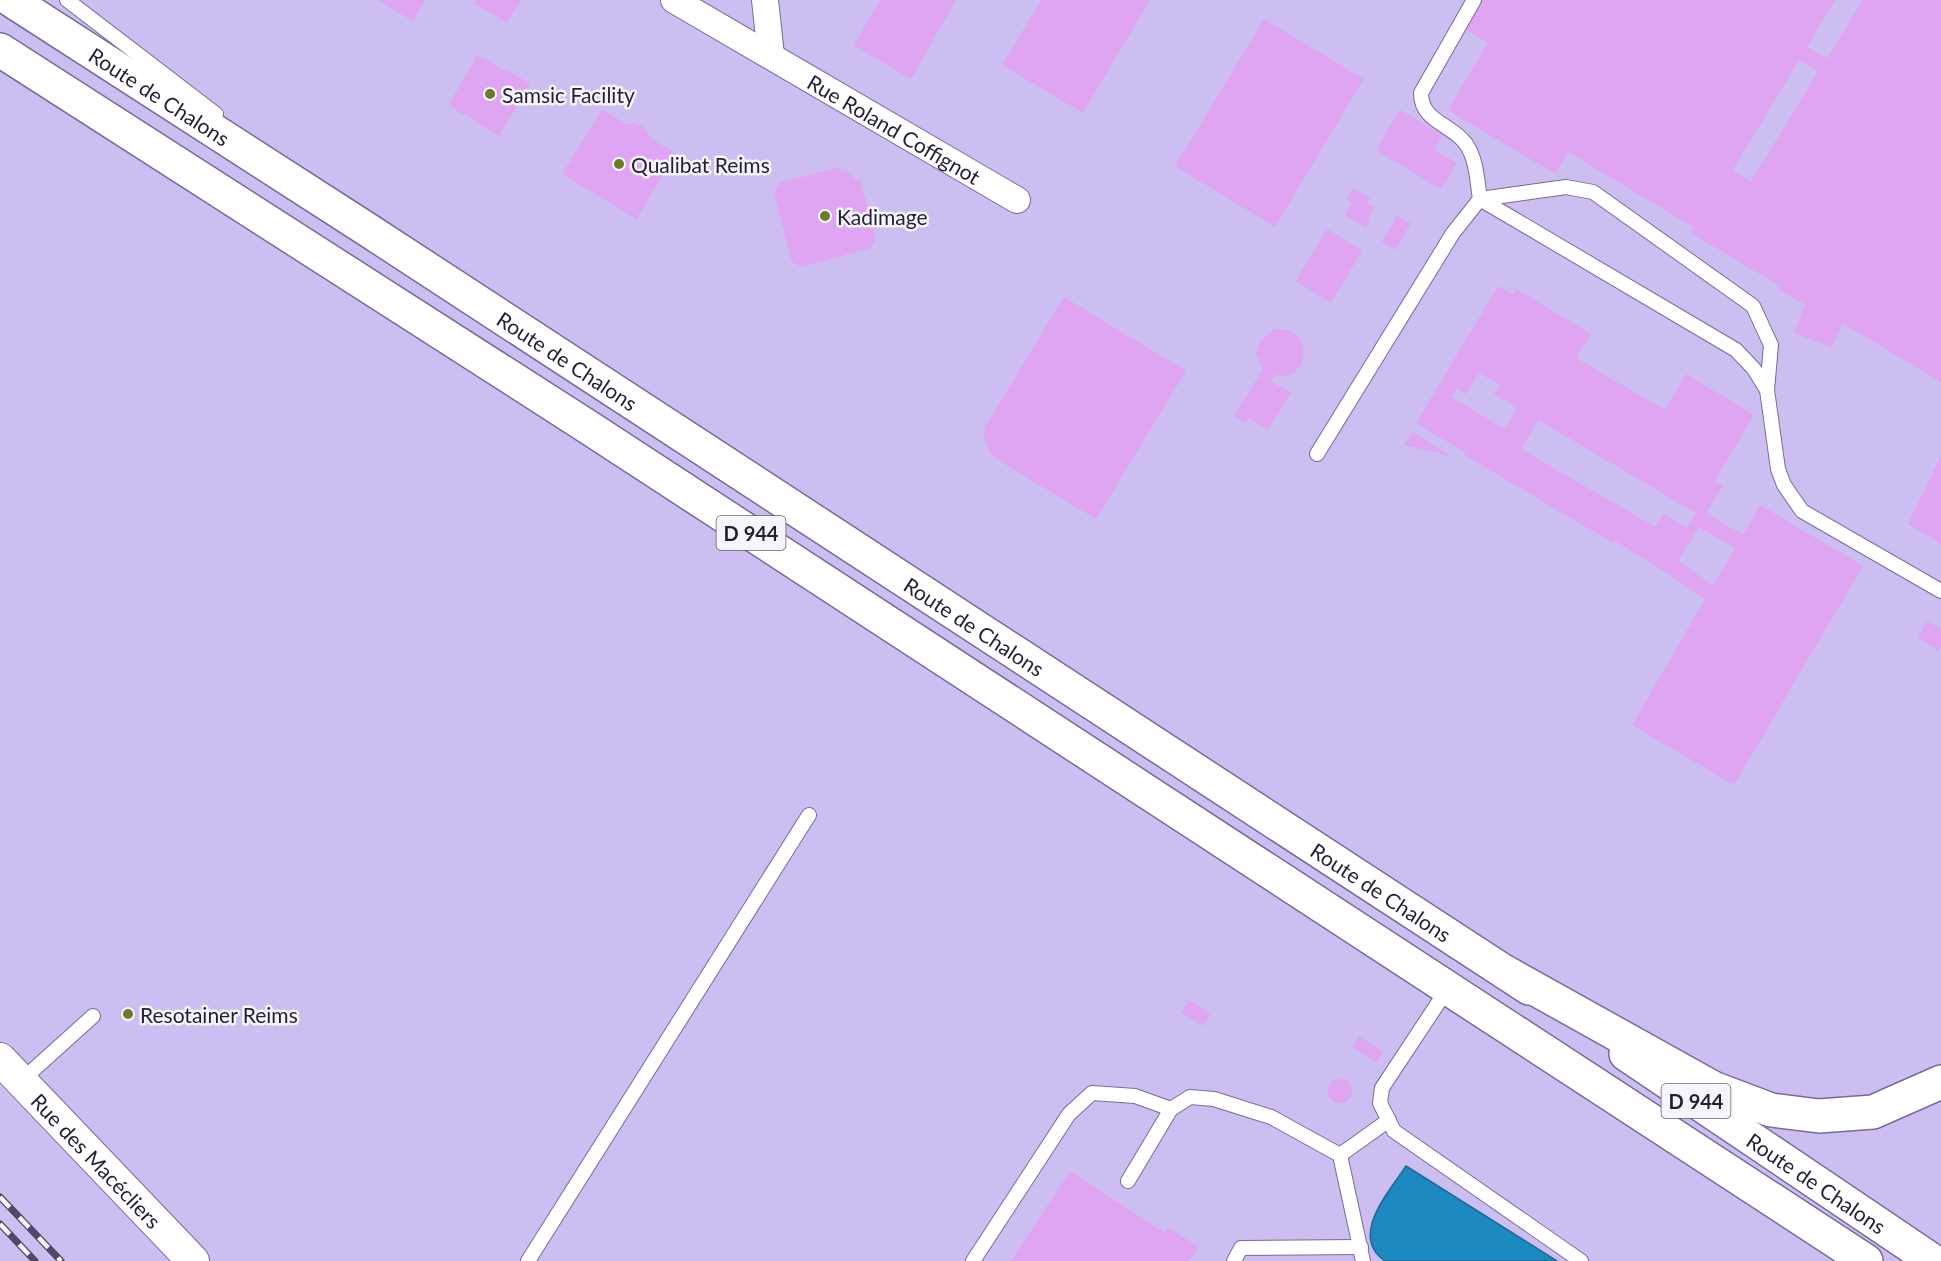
<svg xmlns="http://www.w3.org/2000/svg" width="1941" height="1261" font-family="Lato,sans-serif">
<rect width="100%" height="100%" fill="#d9cdfc"/>
<rect fill="#ccbef1" x="0" y="0" width="1941" height="1261"/>
<path fill="#1c8ac1" stroke="#1e6a97" stroke-width="1.5" d="M1406,1166L1557,1261H1385C1348,1236 1390,1191 1406,1166Z"/>
<g fill="#dfa5f3" fill-rule="evenodd">
<path d="M378,0H426L413,21Z"/>
<path d="M476,0H521L507,23L474,3Z"/>
<path d="M880,0H956L911,79L854,45Z"/>
<path d="M1041,0H1150L1083,113L1002,65Z"/>
<path d="M1483,0H1835L1807,47L1827,58L1863,0H1941V382L1842,323L1832,348L1794,333L1805,304L1778,290L1780,286L1691,233L1693,227L1568,152L1555,174L1448,110L1488,43L1465,30ZM1799,60L1818,72L1751,181L1732,171Z"/>
<path d="M1264,19L1364,79L1275,227L1175,166Z"/>
<path d="M477,56L489,60L504,72L506,69L530,84L499,136L475,122L476,120L458,112L449,104Z"/>
<path d="M602,109L627,125L634,123L642,126L649,134L650,138L676,154L636,219L562,174Z"/>
<path d="M1400,110L1443,135L1434,150L1457,163L1441,189L1376,150Z"/>
<path d="M840,167L841,172L846,171L853,176L855,180L860,179L876,239L871,248L802,267L792,262L774,193L779,183Z"/>
<path d="M1353,188L1370,198L1367,203L1375,207L1367,219L1370,221L1366,228L1345,215L1352,203L1346,200Z"/>
<path d="M1397,216L1411,223L1395,250L1382,242Z"/>
<path d="M1327,229L1362,251L1331,303L1296,281Z"/>
<path d="M1498,286L1513,294L1516,289L1591,334L1576,358L1665,410L1686,374L1754,415L1714,482L1723,486L1706,513L1743,535L1760,505L1863,566L1734,785L1632,725L1705,599L1670,575L1615,541L1613,543L1464,455L1466,453L1416,423ZM1479,373L1500,385L1494,394L1517,408L1505,429L1451,397L1457,388L1466,394ZM1538,420L1696,513L1687,528L1663,514L1655,527L1521,449ZM1699,527L1735,548L1713,585L1678,561Z"/>
<path d="M1064,297L1186,371L1096,519L996,459L989,451L984,439L985,427Z"/>
<path d="M1274,329L1287,330L1296,334L1302,342L1304,353L1302,363L1296,371L1287,376L1274,375L1271,381L1291,393L1268,430L1248,418L1246,423L1234,416L1263,369L1256,354L1260,341Z"/>
<path d="M1412,432L1452,456H1451L1404,445Z"/>
<path d="M1941,457V544L1908,524Z"/>
<path d="M1927,621L1941,629V647L1939,651L1918,638Z"/>
<path d="M1189,1000L1210,1014L1203,1026L1181,1012Z"/>
<path d="M1359,1036L1383,1052L1377,1063L1352,1047Z"/>
<circle cx="1340" cy="1091" r="12"/>
<path d="M1070,1171L1165,1233L1169,1228L1199,1247L1189,1261H1011Z"/>
</g>
<g fill="none" stroke-linecap="round" stroke-linejoin="round">
<g stroke="#79699e" stroke-width="16">
<g id="service">
<path d="M67,0L216,114"/>
<path d="M1474,0L1421,93C1421,122 1452,124 1466,144C1477,160 1477,181 1480,199L1566,187L1593,192L1753,306L1771,345L1767,390"/>
<path d="M1317,454L1453,233L1480,199L1736,350L1754,369L1767,390L1778,469L1784,485L1802,511L1941,591"/>
<path d="M1448,988L1382,1088L1380,1103L1394,1131L1581,1261"/>
<path d="M21,1081L93,1016"/>
<path d="M1128,1181L1171,1109L1190,1097L1214,1099L1271,1117L1340,1155"/>
<path d="M528,1261L809,815"/>
<path d="M973,1261L1069,1114L1092,1093L1135,1096L1171,1109"/>
<path d="M1234,1261L1241,1248L1361,1247"/>
<path d="M1363,1261L1340,1155L1389,1120"/>
</g>
</g>
<g stroke="#79699e" stroke-width="28">
<g id="minor">
<path id="s1" d="M674,0L1017,200"/>
<path d="M765,0L771,55"/>
</g>
</g>
<g stroke="#79699e" stroke-width="34">
<g id="tertiary">
<path id="s2" d="M0,1059L193,1261"/>
</g>
</g>
<g stroke="#79699e" stroke-width="36">
<g id="primary">
<path id="s3" d="M11,0L368,230L1529,988"/>
<path d="M0,50L588,427L1866,1261"/>
<path id="s4" d="M1626,1054L1933,1261"/>
</g>
</g>
<g stroke="#79699e" stroke-width="36">
<path id="trunk" d="M1505,972L1713,1088L1771,1110L1819,1116L1873,1112L1941,1082"/>
</g>
<use href="#service" stroke="#fff" stroke-width="14"/>
<use href="#minor" stroke="#fff" stroke-width="26"/>
<use href="#tertiary" stroke="#fff" stroke-width="32"/>
<use href="#primary" stroke="#fff" stroke-width="33"/>
<use href="#trunk" stroke="#fff" stroke-width="33"/>
<g stroke="#504864" stroke-width="7">
<g id="rail">
<path d="M0,1197L61,1261"/>
<path d="M0,1224L35,1261"/>
</g>
</g>
<use href="#rail" stroke="#f6f5fb" stroke-width="4.5" stroke-dasharray="14" stroke-linecap="butt"/>
</g>
<g fill="#6e7a26" stroke="#f6f5fb" stroke-width="2">
<circle cx="490" cy="94" r="6"/>
<circle cx="619" cy="164" r="6"/>
<circle cx="825" cy="216" r="6"/>
<circle cx="128" cy="1014" r="6"/>
</g>
<g text-anchor="middle" dominant-baseline="central" stroke-width="5" stroke-linejoin="round" paint-order="stroke">
<g fill="#f6f5fb" stroke="#635e70" stroke-width="1.5">
<rect x="716.5" y="516" width="69" height="34" rx="4.5"/>
<rect x="1661.5" y="1084" width="69" height="34" rx="4.5"/>
</g>
<g font-size="20" font-weight="bold" fill="#241e34">
<text x="751" y="533">D 944</text>
<text x="1696" y="1101">D 944</text>
</g>
<g font-size="21" fill="#241e34" stroke="#f6f5fb" text-anchor="start">
<text x="502" y="94">Samsic Facility</text>
<text x="631" y="164">Qualibat Reims</text>
<text x="837" y="216">Kadimage</text>
<text x="140" y="1014">Resotainer Reims</text>
</g>
<g font-size="21" fill="#241e34" stroke="#f6f5fb">
<text stroke="none"><textPath href="#s3" startOffset="177">Route de Chalons</textPath></text>
<text stroke="none"><textPath href="#s1" startOffset="255">Rue Roland Coffignot</textPath></text>
<text stroke="none"><textPath href="#s3" startOffset="663">Route de Chalons</textPath></text>
<text stroke="none"><textPath href="#s3" startOffset="1149">Route de Chalons</textPath></text>
<text stroke="none"><textPath href="#s3" startOffset="1635">Route de Chalons</textPath></text>
<text stroke="none"><textPath href="#s2" startOffset="140">Rue des Macécliers</textPath></text>
<text stroke="none"><textPath href="#s4" startOffset="230">Route de Chalons</textPath></text>
</g>
</g>
</svg>
